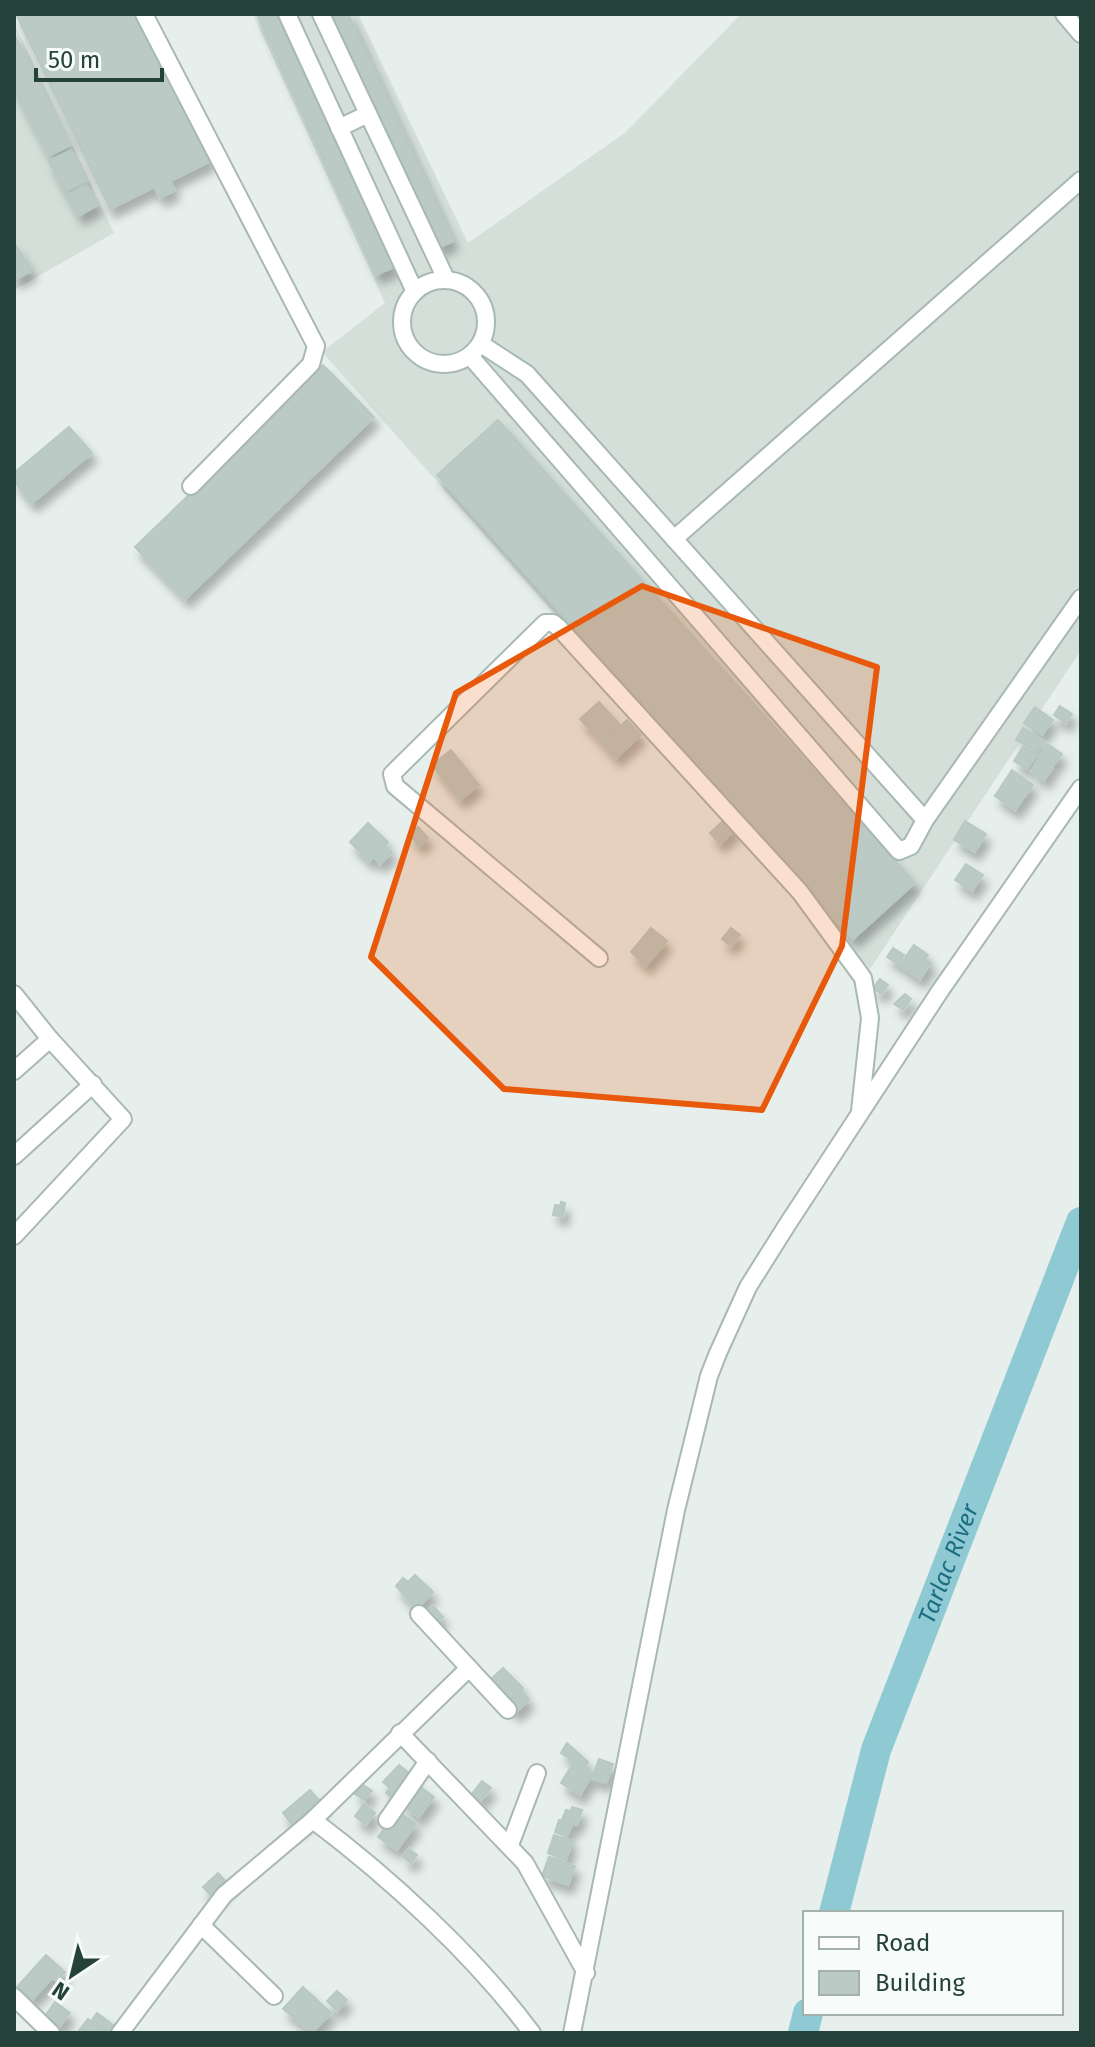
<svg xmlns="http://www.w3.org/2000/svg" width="1095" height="2047" font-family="'Fira Sans',sans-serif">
<defs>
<filter id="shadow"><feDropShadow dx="5" dy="9" stdDeviation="4" flood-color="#0004"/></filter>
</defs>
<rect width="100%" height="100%" fill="#e6efeb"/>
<g fill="#d4dfda">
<path d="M253,14H358L468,243L626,132L741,14H1081V650L870,969L322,352L385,303Z"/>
<path d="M14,23L114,233L14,290Z"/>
</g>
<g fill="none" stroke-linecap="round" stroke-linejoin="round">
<g stroke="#8ec9d4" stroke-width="30">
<path id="s1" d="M834,1913L876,1750L1081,1222"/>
<path d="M803,2033L808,2013"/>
</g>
</g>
<g fill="#bbcac4" stroke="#b8c9c2" stroke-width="2" filter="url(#shadow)">
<path d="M16,14H139L212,160L170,181L175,190L160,198L154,187L110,209Z"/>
<path d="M257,14H277L394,267L376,275Z"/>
<path d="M331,14H348L453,241L439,248Z"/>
<path d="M14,34L71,145L49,156L14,88Z"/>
<path d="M71,150L87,181L65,192L49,161Z"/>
<path d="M86,185L98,205L79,216L67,195Z"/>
<path d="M14,243L32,271L14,280Z"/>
<path d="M323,365L374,417L185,599L135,547Z"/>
<path d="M498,420L915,883L853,939L437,475Z"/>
<path d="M69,427L92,453L32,503L14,481V473Z"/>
<path d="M599,702L620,725L602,742L580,719Z"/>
<path d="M1060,706L1072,714L1066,723L1054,715Z"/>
<path d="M1035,707L1053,720L1042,735L1024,723Z"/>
<path d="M627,720L641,735L616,758L602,743Z"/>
<path d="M1023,728L1044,741L1037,752L1016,740Z"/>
<path d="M1047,744L1062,754L1053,766L1039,756Z"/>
<path d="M1023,747L1036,755L1027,769L1014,761Z"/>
<path d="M451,750L479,785L460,800L432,765Z"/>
<path d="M1039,759L1052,769L1044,780L1031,771Z"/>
<path d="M1012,770L1033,785L1015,810L995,796Z"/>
<path d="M726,818L736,829L720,844L710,833Z"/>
<path d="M965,821L986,834L975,852L954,840Z"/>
<path d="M368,823L388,842L369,861L350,842Z"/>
<path d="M418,827L428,838L419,846L409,834Z"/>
<path d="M385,846L392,852L380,864L374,857Z"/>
<path d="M966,864L983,875L972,891L955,880Z"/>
<path d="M651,928L667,941L646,966L631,952Z"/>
<path d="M731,928L740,935L731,946L722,939Z"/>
<path d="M914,945L928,955L925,959L931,963L920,979L900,965Z"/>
<path d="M893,948L904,955L898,964L887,957Z"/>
<path d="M880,979L888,985L881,994L873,988Z"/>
<path d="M905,994L911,999L903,1010L894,1004Z"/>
<path d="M561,1202L565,1203L563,1217L553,1215L555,1205L560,1206Z"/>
<path d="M415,1575L433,1592L416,1609L396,1586L403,1578L408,1582Z"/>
<path d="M433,1606L443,1617L435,1625L425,1614Z"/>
<path d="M503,1668L523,1688L507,1703L487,1683Z"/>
<path d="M522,1691L529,1700L515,1713L507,1704Z"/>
<path d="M567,1743L588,1762L584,1768L561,1753Z"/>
<path d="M599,1759L613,1764L606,1783L592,1778Z"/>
<path d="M574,1762L593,1773L580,1795L561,1783Z"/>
<path d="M399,1765L415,1778L396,1802L386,1793L390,1788L383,1782Z"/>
<path d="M482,1781L491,1788L479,1802L471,1795Z"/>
<path d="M362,1784L372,1791L364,1800L355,1794Z"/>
<path d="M418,1785L434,1797L419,1817L403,1805Z"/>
<path d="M310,1790L323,1805L295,1828L283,1813Z"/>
<path d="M364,1804L375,1813L366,1825L355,1816Z"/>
<path d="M572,1807L582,1810L577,1825L562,1820L566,1810L571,1811Z"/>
<path d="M397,1811L416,1824L397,1850L378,1837Z"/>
<path d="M559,1820L572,1824L567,1836L555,1832Z"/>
<path d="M554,1835L572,1841L566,1860L548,1853Z"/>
<path d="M409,1849L417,1855L411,1863L403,1857Z"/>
<path d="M549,1857L575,1866L568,1885L542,1876Z"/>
<path d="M218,1873L228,1884L213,1898L203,1887Z"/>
<path d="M46,1955L65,1972L57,1981L52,1978L32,2000L17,1987Z"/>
<path d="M303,1987L331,2013L312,2033L283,2009Z"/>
<path d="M337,1991L347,2000L337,2011L327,2001Z"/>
<path d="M55,2002L70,2013L59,2027L45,2016Z"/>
<path d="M97,2013L113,2025L108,2032L92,2020Z"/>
<path d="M88,2019L107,2033H77Z"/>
</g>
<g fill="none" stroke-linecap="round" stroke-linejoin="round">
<g stroke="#a8b8b2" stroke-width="20">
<g id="minor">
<path d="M144,14L316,346L311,364L191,486"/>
<path d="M287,14L415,292"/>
<path d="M321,14L446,279"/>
<path d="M1064,14L1081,34"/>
<path d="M339,128L368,114"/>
<circle cx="444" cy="322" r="42"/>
<path d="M481,344L527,374L925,820L1081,598"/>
<path d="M470,356L899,851L911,846L925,820"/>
<path d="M674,539L1081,180"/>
<path d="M599,958L395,786L392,774L545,623H553L559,628L800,892L863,978L870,1018L860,1111"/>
<path d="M14,994L50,1039L123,1119L14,1236"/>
<path d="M14,1071L50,1039"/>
<path d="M14,1156L93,1084"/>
<path d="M419,1614L508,1710"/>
<path d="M400,1733L525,1863L586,1973"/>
<path d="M313,1820C390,1878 475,1956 532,2033"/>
<path d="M387,1820L428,1761"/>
<path d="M510,1845L537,1773"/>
<path d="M201,1925L274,1996"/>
<path d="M14,1997L51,2033"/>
<path d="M120,2033L224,1895L313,1820L469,1668"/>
<path d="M572,2033L676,1510L709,1376L718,1353L748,1287L787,1225L940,991L1081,788"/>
</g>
</g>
<use href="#minor" stroke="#fff" stroke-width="16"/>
</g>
<path fill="#e8590c" fill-opacity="0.2" stroke="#e8590c" stroke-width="6" stroke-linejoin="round" d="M642,586L877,667L842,946L762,1110L504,1089L371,957L456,693Z"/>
<g text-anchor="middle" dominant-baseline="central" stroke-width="7" stroke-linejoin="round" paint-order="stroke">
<g font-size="24" font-style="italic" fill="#1c6f80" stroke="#f7fbf9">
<text stroke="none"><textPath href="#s1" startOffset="368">Tarlac River</textPath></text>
</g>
</g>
<rect width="1095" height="2047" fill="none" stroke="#24423a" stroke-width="32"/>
<rect x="803" y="1911" width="260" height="104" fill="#f7fbf9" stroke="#a3b1ad" stroke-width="2"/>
<rect x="819" y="1937" width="40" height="12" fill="#ffffff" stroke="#a3b1ad" stroke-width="2"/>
<text x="875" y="1951" font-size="24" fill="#24423a">Road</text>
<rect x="819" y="1971" width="40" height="24" fill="#bbcac4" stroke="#a3b1ad" stroke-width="2"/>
<text x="875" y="1991" font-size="24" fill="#24423a">Building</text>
<g transform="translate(72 1975) rotate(215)" stroke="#f7fbf9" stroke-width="6" paint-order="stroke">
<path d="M0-6L14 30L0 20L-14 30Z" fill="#24423a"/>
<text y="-12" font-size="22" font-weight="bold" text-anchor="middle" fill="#24423a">N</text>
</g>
<path d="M36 68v12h126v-12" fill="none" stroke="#24423a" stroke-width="4"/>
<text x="48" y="68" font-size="24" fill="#24423a" stroke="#f7fbf9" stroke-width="6" paint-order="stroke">50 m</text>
</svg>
